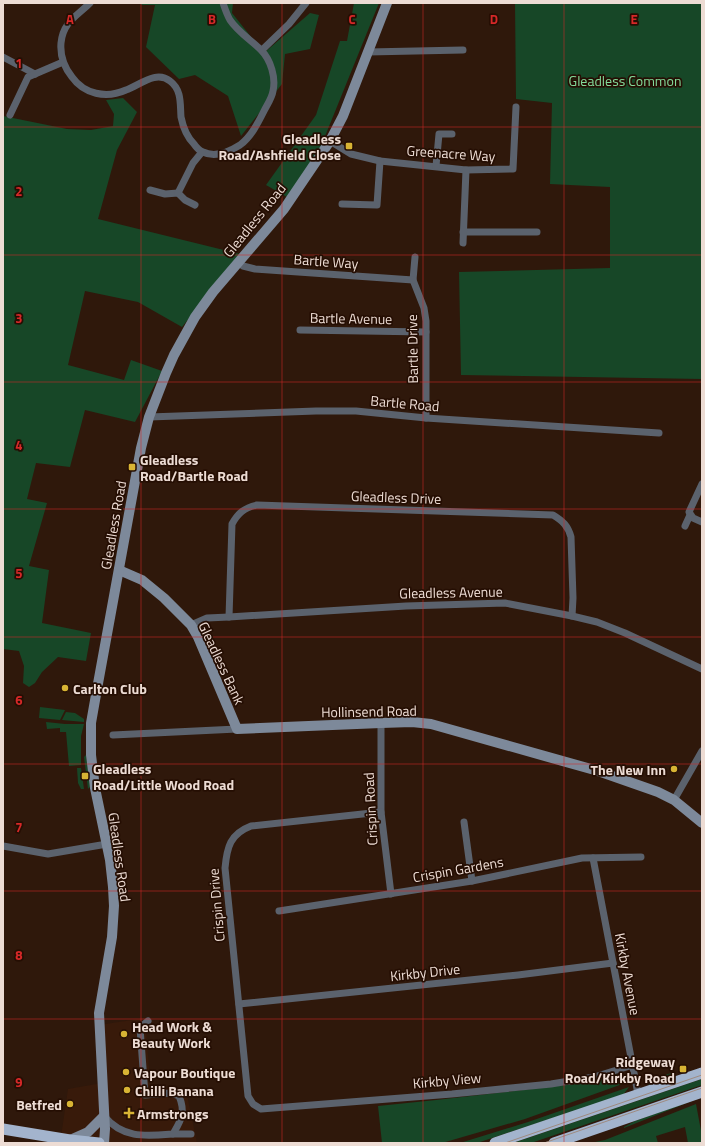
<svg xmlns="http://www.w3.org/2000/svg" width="705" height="1146" font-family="'Titillium Web',sans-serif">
<rect width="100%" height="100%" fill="#2f180b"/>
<path fill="#381a0a" d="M145,1018L151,1092L186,1090L197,1143H60L68,1089L102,1083L99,1025Z"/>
<g fill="#174727">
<path d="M142,3H233L232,13L264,53L310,13L319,15L310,49L285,54L282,84L241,136L228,96L195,75L179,79L146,47L155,5H141Z"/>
<path d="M354,3H379L317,156L287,197L266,185L316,115L340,41H347Z"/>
<path d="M515,3H702V379L461,375L459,272L610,268V187L550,184L552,103L516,99Z"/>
<path d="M123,98L137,112L117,150L98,219L240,254L182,327L138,302L85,291L68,365L124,380L131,360L162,371L135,422L85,410L70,467L36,463L27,499L47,503L29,566L49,570L42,623L91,633L86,661L58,657L42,672L35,683L29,687L23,683L24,666L19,651L3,649V116L67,129L91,130L113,126L114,114L106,100Z"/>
<path d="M40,707L65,710L60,720L39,718Z"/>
<path d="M66,712L75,713L84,719V722L62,720Z"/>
<path d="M46,722L65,724H84L81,736V765L69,766L66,732H60V728L47,729Z"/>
<path d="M86,755L90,787L88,789L84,757Z"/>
<path d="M77,768H81L84,789H81L78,783Z"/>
<path d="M671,1073V1075L649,1085L648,1081Z"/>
<path d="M616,1074L621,1076L628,1082L525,1119L442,1143H382L378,1106L436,1100L593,1082Z"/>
<path d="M702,1079V1085L531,1143H513Z"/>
<path d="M629,1087L623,1095L486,1140L477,1143H460L528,1122Z"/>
<path d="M702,1097L624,1128V1127L635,1121Z"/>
<path d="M696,1104L702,1136V1143H688L685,1127L656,1136L658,1143H582L595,1142L605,1140Z"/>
</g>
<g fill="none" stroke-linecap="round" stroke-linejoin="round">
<g stroke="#5b626d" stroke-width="7">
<path d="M90,3C77,16 63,22 61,43C60,55 64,67 72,77C84,94 106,99 126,90C140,85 156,70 170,81C182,90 180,104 181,117C183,127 187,137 194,144C196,147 200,151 203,152C215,158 229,152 240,145C251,137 258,123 264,111C267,105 272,98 273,91C276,78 271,60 261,50C251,40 238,32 230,20C227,15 225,9 223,3"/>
<path d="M262,50L289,24L306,3"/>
<path d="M368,52L463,50"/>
<path d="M3,57L35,74"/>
<path d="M10,115L28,77L63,62"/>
<path d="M330,141L351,154L380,161L466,170L513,169L516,107"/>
<path d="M436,166L439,134H452"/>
<path d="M150,190L165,194L178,193L185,200L195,205"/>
<path d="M178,193L193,163L202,152"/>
<path d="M342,204L377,205L380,161"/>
<path d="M463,232H537"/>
<path d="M463,243L466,170"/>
<path d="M415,257L413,280L424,308L426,321V418"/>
<path d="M238,262L243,266L255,269L413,280"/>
<path d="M300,330L426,332"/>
<path d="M149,417L316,411H356L426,418L659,433"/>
<path d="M702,484L689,512L693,518L702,522"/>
<path d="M685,526L690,515"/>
<path d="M229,617L232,524C238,513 244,508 257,505L553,515C563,521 568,526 571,537L573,598L572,616"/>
<path d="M191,625L207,618L229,617L406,606L505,603L572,616L597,622L625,633L702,669"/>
<path d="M381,723V812L391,894"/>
<path d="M113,735L237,729"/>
<path d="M674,800L702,751"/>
<path d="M381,812L251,826C230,834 227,847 225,868L248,1096L253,1104L261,1109L452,1094L551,1084L594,1077L633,1065"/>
<path d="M464,822L472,881"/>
<path d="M3,846L48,854L107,844"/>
<path d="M593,858L638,1094"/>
<path d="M279,911L472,881L582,858L641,857"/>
<path d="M239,1004L518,975L613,963"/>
<path d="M104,1116C123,1139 146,1136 173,1134C181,1120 186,1113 179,1096L170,1093L145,1095L140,1028L148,1021"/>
<path d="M173,1134H191"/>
</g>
<g stroke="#7d899a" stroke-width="10">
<path d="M119,570L142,580L164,598L191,625L198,637L237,729L381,723L412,722L431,724L598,771L658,792L674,800L702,823"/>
<path d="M70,1140L88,1132L104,1116"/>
<path d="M104,1143L105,1129L99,1013L112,937L114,906L113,887L110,860L95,788L91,755V723L97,689L141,448L149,417L166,373L174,355L195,317L213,292L284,209L330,141L343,116L387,3"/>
</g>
<g stroke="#a3b4cd" stroke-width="11">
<path d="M3,1129L70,1140L99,1143"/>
<path d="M495,1143L702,1073"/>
<path d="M554,1143L702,1092"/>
</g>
<g stroke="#9f8b81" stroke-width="1">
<path d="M505,1143L702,1075"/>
<path d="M544,1143L702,1088"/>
</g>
</g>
<path fill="none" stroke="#d62828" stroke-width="1" stroke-opacity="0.55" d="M141,3V1143M282,3V1143M423,3V1143M564,3V1143M3,127H702M3,255H702M3,382H702M3,509H702M3,637H702M3,764H702M3,891H702M3,1019H702"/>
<g fill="#d8b434" stroke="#250e03" stroke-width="1.5">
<rect x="345" y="142" width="8" height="8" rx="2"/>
<rect x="128" y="463" width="8" height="8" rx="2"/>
<circle cx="65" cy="688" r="4"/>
<circle cx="674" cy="769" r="4"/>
<rect x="81" y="772" width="8" height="8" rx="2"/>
<circle cx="124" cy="1034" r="4"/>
<rect x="679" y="1065" width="8" height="8" rx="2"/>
<circle cx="126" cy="1072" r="4"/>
<circle cx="127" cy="1090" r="4"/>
<circle cx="70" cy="1104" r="4"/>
<path d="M127 1107h4v4h4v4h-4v4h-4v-4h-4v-4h4z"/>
</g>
<g text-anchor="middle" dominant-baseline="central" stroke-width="3.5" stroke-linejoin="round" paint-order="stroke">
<g font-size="14" fill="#83db9a" stroke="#250e03">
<text x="625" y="80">Gleadless Common</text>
</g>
<g font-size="14" font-weight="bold" fill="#eddcd4" stroke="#250e03" text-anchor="start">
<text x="341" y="138" text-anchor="end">Gleadless<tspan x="341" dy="16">Road/Ashfield Close</tspan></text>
<text x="140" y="459">Gleadless<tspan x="140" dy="16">Road/Bartle Road</tspan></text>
<text x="73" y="688">Carlton Club</text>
<text x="93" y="768">Gleadless<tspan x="93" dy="16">Road/Little Wood Road</tspan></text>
<text x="666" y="769" text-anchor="end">The New Inn</text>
<text x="132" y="1026">Head Work &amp;<tspan x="132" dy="16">Beauty Work</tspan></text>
<text x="675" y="1061" text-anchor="end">Ridgeway<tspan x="675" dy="16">Road/Kirkby Road</tspan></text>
<text x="134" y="1072">Vapour Boutique</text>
<text x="135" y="1090">Chilli Banana</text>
<text x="62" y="1104" text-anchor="end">Betfred</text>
<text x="137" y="1113">Armstrongs</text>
</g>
<g font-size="14" fill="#eddcd4" stroke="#250e03">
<text transform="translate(451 153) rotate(4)">Greenacre Way</text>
<text transform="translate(254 220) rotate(-51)">Gleadless Road</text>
<text transform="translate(326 261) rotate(4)">Bartle Way</text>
<text transform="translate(351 318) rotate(1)">Bartle Avenue</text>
<text transform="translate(412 349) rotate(-91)">Bartle Drive</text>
<text transform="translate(405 403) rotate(5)">Bartle Road</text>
<text transform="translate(396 497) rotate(2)">Gleadless Drive</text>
<text transform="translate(113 525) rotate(-80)">Gleadless Road</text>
<text transform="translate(451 592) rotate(-1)">Gleadless Avenue</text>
<text transform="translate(222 663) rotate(65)">Gleadless Bank</text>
<text transform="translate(369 711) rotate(-1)">Hollinsend Road</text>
<text transform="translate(370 809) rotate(-93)">Crispin Road</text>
<text transform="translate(120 857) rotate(82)">Gleadless Road</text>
<text transform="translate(458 869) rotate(-10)">Crispin Gardens</text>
<text transform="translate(216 905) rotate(-95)">Crispin Drive</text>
<text transform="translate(425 972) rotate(-6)">Kirkby Drive</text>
<text transform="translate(628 974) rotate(79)">Kirkby Avenue</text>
<text transform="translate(447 1080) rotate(-5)">Kirkby View</text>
</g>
</g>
<g font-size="13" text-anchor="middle" font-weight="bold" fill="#d62828" stroke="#250e03" stroke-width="3.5" stroke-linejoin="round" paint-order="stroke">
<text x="70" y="24">A</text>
<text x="212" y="24">B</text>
<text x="352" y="24">C</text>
<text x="494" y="24">D</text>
<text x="634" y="24">E</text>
<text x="19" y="68">1</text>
<text x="19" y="196">2</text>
<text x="19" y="323">3</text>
<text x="19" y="450">4</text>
<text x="19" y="578">5</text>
<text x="19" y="705">6</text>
<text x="19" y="832">7</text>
<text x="19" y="960">8</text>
<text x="19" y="1087">9</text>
</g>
<rect width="705" height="1146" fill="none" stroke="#eddcd4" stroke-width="8"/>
</svg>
